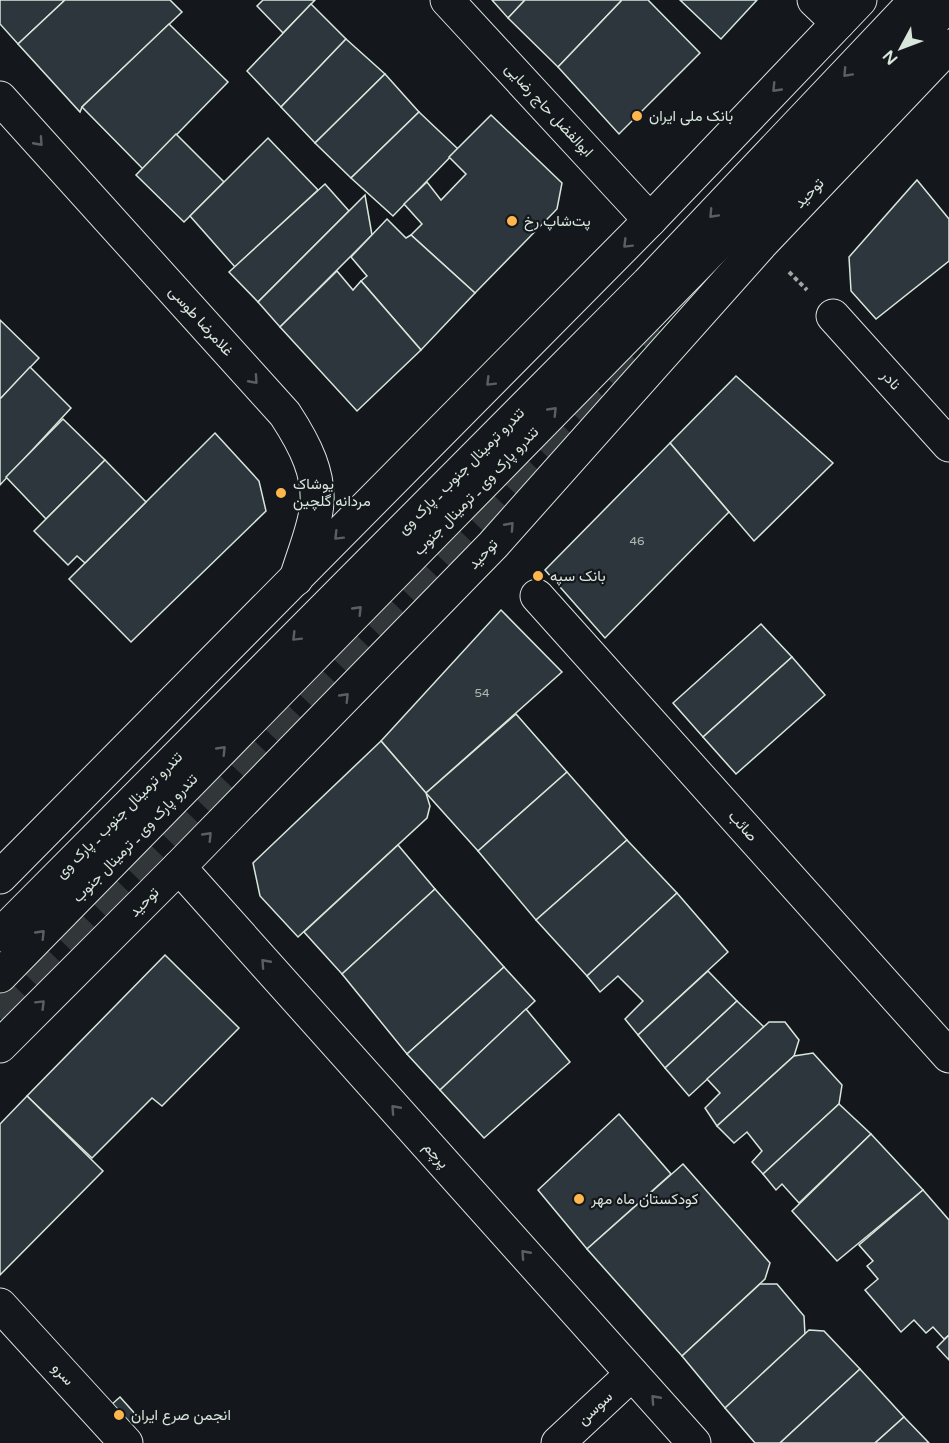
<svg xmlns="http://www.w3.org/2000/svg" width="949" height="1443" font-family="'Varela Round',Vazirmatn,sans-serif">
<rect width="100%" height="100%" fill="#14181c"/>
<g fill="#2c363c" stroke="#d8e6dc" stroke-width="1.5">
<path d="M0,0H65L18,44L0,24Z"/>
<path d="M65,0H170L182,12L82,107L80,112L18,44Z"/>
<path d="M263,0H315L283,33L257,6Z"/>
<path d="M492,0H525L508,18Z"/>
<path d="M525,0H622L558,67L508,18Z"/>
<path d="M622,0H648L700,53L619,134L558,67Z"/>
<path d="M680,0H757L721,39Z"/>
<path d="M311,4L346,39L281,107L247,71Z"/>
<path d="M169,24L228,82L143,169L82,107Z"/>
<path d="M346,39L385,74L315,143L281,107Z"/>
<path d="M385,74L419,112L351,178L315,143Z"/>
<path d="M419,112L458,149L393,216L351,178Z"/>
<path d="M491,115L562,183L557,209L475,293L411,235L422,224L404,204L427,182L441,200L466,174L449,157Z"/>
<path d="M176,134L224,182L184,222L136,175Z"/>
<path d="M268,138L318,190L235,267L190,216Z"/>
<path d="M917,180L949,219V261L876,319L851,291L849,257Z"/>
<path d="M325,184L349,211L258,302L229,272Z"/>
<path d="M365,195L372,235L280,327L258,302Z"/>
<path d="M387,219L406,238L411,235L475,293L421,350L361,281L367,276L351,257Z"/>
<path d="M337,271L353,290L361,281L421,350L357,411L280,327Z"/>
<path d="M0,320L39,358L0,399Z"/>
<path d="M30,367L71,408L0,485V399Z"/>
<path d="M736,376L833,463L754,541L670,443Z"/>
<path d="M63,419L105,460L46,519L6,477Z"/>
<path d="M215,433L259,481L266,511L131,642L69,579Z"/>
<path d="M670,443L729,512L605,638L545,570Z"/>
<path d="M105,460L146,502L85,563L77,556L68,565L34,531Z"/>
<path d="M501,610L562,672L426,793L381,741Z"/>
<path d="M761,624L792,657L703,737L673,703Z"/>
<path d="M792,657L825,695L736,774L703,737Z"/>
<path d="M516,714L567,772L478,851L426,793Z"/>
<path d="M381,741L426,793L430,806L427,818L298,937L260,896L253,863Z"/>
<path d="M567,772L627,840L536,920L478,851Z"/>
<path d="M627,840L677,893L587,976L536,920Z"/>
<path d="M398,845L435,889L342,974L304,932Z"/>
<path d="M435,889L504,967L407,1054L342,974Z"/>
<path d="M677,893L728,952L638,1035L625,1019L643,1001L618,976L600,992L587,976Z"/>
<path d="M165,955L239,1028L162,1106L152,1098L92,1158L27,1096Z"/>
<path d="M504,967L535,1001L440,1090L407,1054Z"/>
<path d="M708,971L737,1001L665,1068L638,1035Z"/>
<path d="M737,1001L764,1027L689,1096L665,1068Z"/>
<path d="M526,1009L570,1062L484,1138L440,1090Z"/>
<path d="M769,1022H785L799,1040L794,1056L717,1126L705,1108L720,1093L707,1079Z"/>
<path d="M813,1053L842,1085L839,1104L763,1174L752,1162L762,1151L747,1132L734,1143L717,1126L794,1056Z"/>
<path d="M27,1096L103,1171L0,1275V1124Z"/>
<path d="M839,1104L871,1134L799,1203L782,1184L776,1190L763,1174Z"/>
<path d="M619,1114L671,1174L587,1249L538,1190Z"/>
<path d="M871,1134L923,1190L837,1261L792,1211Z"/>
<path d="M683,1164L770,1263L765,1279L682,1356L587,1249Z"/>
<path d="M923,1190L949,1220V1335L944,1339L933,1327L926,1333L914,1320L901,1332L865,1290L878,1279L867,1266L873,1261L859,1245Z"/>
<path d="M760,1284H777L804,1316L805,1335L725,1408L682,1356Z"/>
<path d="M809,1330L824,1331L860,1369L780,1443H755L725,1408Z"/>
<path d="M949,1335V1360L937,1347Z"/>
<path d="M860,1369L904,1417L875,1443H780Z"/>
<path d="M120,1397L137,1416L118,1434L101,1414Z"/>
<path d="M904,1417L929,1443H875Z"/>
</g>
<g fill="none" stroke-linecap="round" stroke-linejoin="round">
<path stroke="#313739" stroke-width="33" stroke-dasharray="33 16" stroke-linecap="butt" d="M0,1018L662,333"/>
<g stroke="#d8e6dc" stroke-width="35">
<g id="minor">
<path d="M447,0L650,220"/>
<path d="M814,0L838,23"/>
<path d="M0,98L285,414C304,443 322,476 316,511C313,532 302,558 296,579"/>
<path d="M833,316L949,445"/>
<path d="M537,596L949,1056"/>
<path d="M179,867L694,1443"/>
<path d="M0,935L648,283L916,0"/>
<path d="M0,976L788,172L949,4"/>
<path d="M0,1305L126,1443"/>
<path d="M558,1443L632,1374"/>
</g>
</g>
<g stroke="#d8e6dc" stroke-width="35">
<g id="major">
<path d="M0,877L650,220L860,0"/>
<path d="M0,1046L179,867L493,545L761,244L949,46"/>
</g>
</g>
<path stroke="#9da8a2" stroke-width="4" stroke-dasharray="4.5 3" stroke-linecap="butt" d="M789,272L807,290"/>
<use href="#minor" stroke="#14181c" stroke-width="33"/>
<use href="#major" stroke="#14181c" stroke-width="33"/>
</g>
<defs><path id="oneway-chevron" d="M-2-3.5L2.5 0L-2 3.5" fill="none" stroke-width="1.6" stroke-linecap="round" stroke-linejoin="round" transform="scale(1.5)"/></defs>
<g stroke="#59605f">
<use href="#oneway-chevron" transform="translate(847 73) rotate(133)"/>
<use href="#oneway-chevron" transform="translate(776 88) rotate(134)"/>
<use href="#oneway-chevron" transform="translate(39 142) rotate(48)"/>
<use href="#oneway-chevron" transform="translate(713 214) rotate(133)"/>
<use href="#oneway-chevron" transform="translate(627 244) rotate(135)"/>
<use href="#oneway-chevron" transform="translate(254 380) rotate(48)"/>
<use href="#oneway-chevron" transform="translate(490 382) rotate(135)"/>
<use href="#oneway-chevron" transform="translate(553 411) rotate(-46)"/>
<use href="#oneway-chevron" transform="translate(510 526) rotate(-48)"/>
<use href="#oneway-chevron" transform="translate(338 536) rotate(135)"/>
<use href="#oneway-chevron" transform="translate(358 610) rotate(-46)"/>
<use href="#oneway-chevron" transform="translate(296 637) rotate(135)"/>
<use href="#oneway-chevron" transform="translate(345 697) rotate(-46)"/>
<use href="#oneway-chevron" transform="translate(222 750) rotate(-46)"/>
<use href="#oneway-chevron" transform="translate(208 836) rotate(-46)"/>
<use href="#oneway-chevron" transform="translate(41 934) rotate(-46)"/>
<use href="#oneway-chevron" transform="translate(265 963) rotate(-132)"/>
<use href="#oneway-chevron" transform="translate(41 1004) rotate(-45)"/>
<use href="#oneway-chevron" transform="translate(395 1109) rotate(-132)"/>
<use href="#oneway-chevron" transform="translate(525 1254) rotate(-132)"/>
<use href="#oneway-chevron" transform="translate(655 1399) rotate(-132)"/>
</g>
<g fill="#ffb74d" stroke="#14181c" stroke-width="2">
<circle cx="637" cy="116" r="6"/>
<circle cx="512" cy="221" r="6"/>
<circle cx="281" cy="493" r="6"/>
<circle cx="538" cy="576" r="6"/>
<circle cx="579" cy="1199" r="6"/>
<circle cx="119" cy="1415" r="6"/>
</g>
<g text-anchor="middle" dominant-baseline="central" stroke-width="4.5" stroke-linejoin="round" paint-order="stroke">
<g font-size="12" fill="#adbab4">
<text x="637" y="541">46</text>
<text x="482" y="693">54</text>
</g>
<g font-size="15" fill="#d8e6dc" stroke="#14181c">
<text transform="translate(549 110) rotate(47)">ابوالفضل حاج رضایی</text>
<text transform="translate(809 193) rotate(-46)">توحید</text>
<text transform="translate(201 321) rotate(48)">غلامرضا طوسی</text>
<text transform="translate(891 380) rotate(48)">نادر</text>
<text transform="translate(461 471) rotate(-45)">تندرو ترمینال جنوب ـ پارک وی</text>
<text transform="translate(476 491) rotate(-46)">تندرو پارک وی ـ ترمینال جنوب</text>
<text transform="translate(483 554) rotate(-46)">توحید</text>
<text transform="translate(119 815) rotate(-45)">تندرو ترمینال جنوب ـ پارک وی</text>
<text transform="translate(743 826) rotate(48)">صائب</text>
<text transform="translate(135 838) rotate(-46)">تندرو پارک وی ـ ترمینال جنوب</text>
<text transform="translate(144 902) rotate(-45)">توحید</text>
<text transform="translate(436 1155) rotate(48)">پرچم</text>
<text transform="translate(63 1374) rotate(48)">سرو</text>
<text transform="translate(595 1408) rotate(-43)">سوسن</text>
</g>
<g font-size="15" fill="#d8e6dc" stroke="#14181c" text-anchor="start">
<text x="649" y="116">بانک ملی ایران</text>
<text x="524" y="221">پت‌شاپ رخ</text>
<text x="293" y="484">پوشاک<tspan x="293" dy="17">مردانه گلچین</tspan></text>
<text x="550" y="576">بانک سپه</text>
<text x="591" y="1199">کودکستان ماه مهر</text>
<text x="131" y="1415">انجمن صرع ایران</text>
</g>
</g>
<g transform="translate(901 48) rotate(229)" stroke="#14181c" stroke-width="4.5" paint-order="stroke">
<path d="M0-4.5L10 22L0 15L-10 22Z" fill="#d8e6dc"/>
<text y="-9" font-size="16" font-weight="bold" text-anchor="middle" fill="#d8e6dc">N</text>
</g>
</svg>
